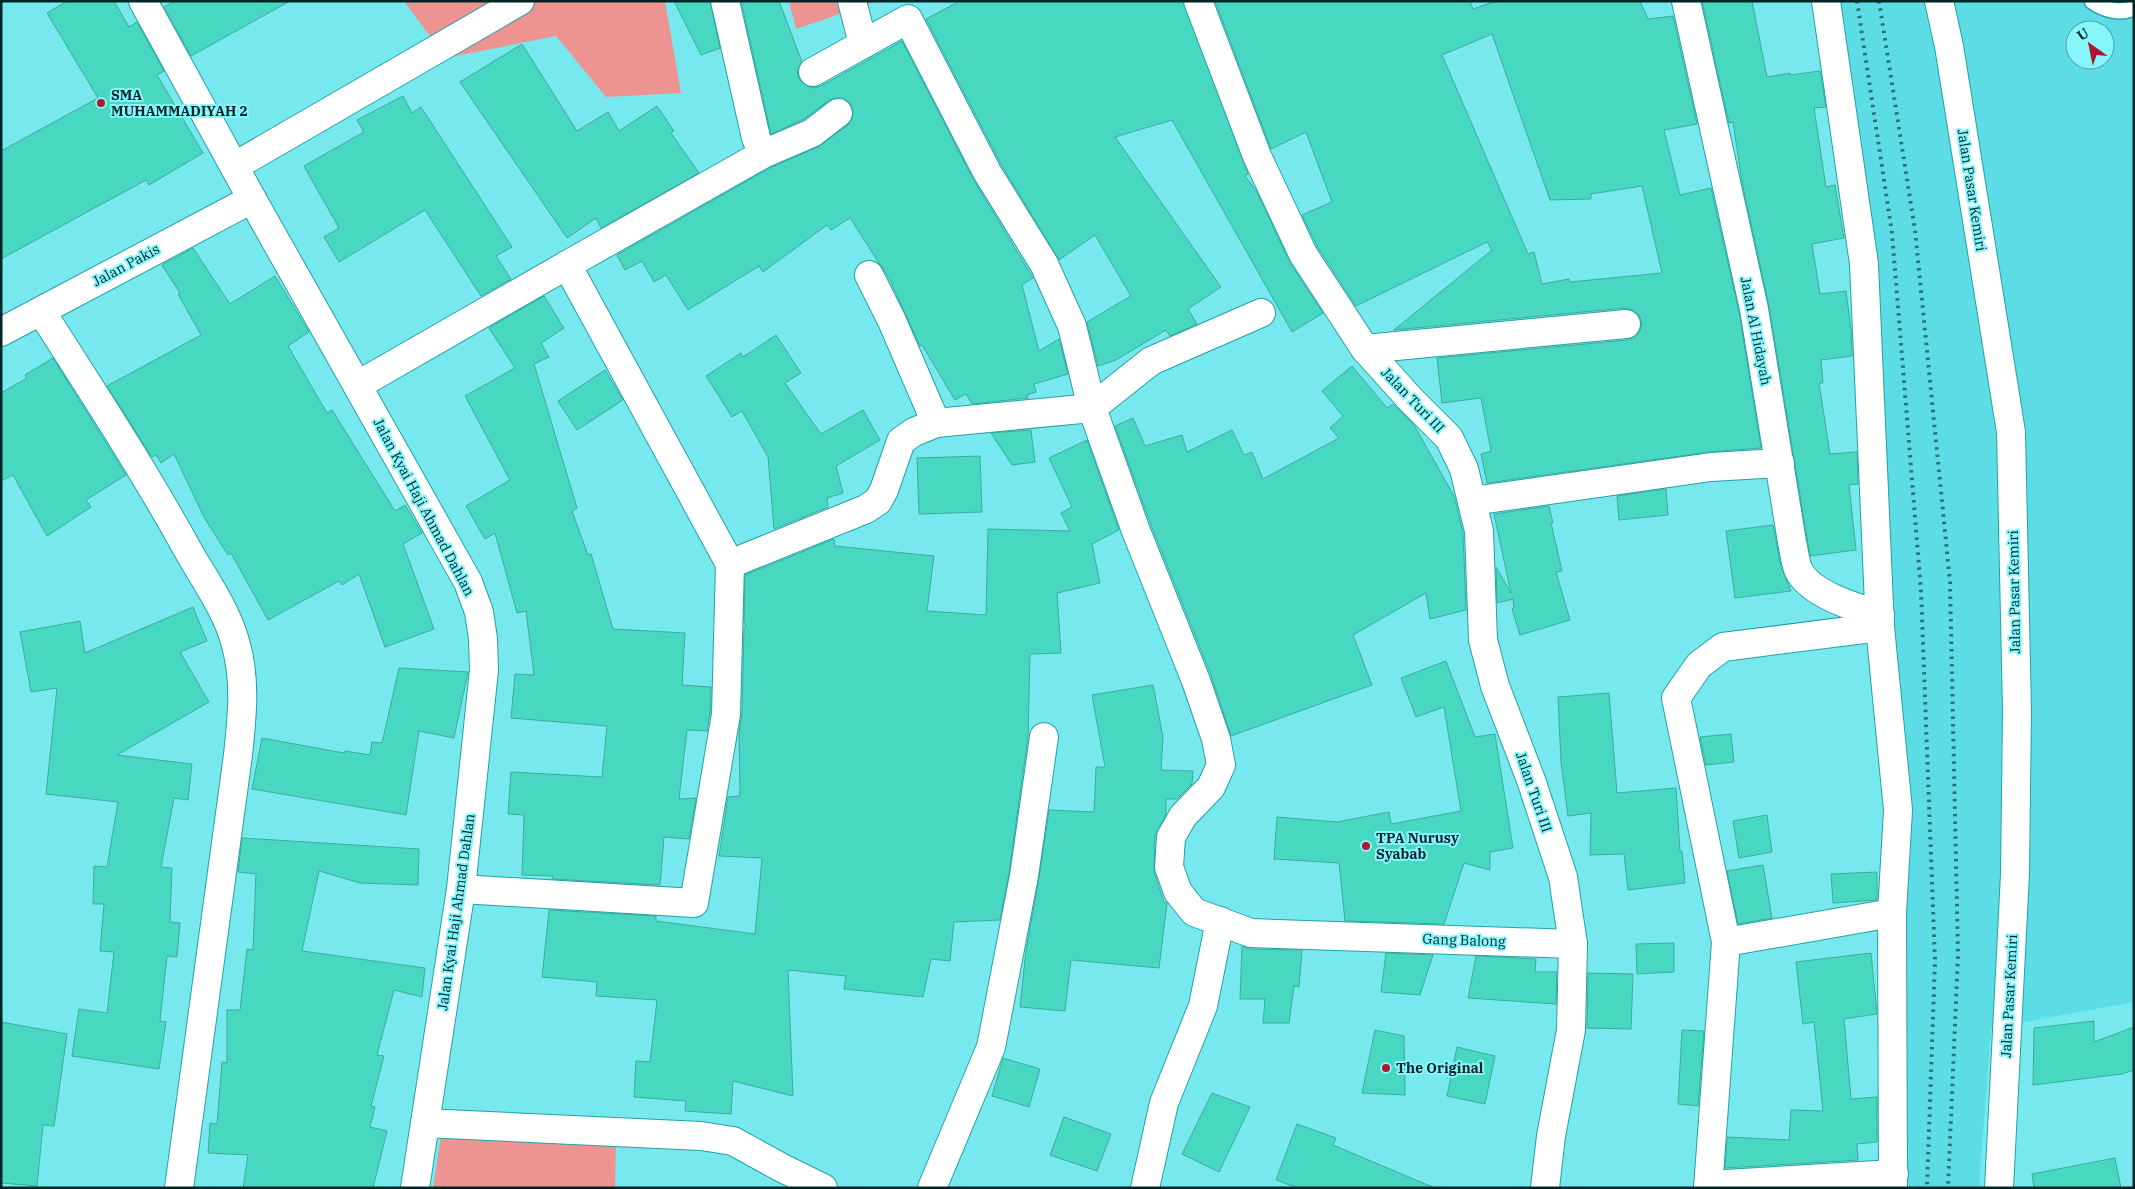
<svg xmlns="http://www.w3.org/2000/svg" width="2135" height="1189" font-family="'IBM Plex Serif',serif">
<rect width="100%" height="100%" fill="#78e8ef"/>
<path fill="#5cdde5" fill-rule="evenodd" d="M1840,1H2134V1002L1991,1028L1979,1188H1893L1894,605L1872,247ZM2075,30H2105V60H2075Z"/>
<g fill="#ed9492">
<path d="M404,1H665L681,93L606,97L556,36L446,58Z"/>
<path d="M789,1H878L796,29Z"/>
<path d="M443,1123L616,1139L615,1188H433Z"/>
</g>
<g fill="#48d8c2" stroke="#3dac9b" fill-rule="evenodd">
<path d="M67,1H114L129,27L137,22L164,71L157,75L203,153L149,185L146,180L1,259V151L98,98L47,13Z"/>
<path d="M175,1H290L191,56L164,7Z"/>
<path d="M674,1H710L720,48L701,55Z"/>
<path d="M741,1H779L802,62L797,71L799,79L805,85L812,88L821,86L902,41L973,179L1033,278L1022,285L1039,351L1059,339L1068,374L1034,384L1036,392L1027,395L1028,398L972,404L966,394L955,400L922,345L920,346L890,280L850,218L831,230L827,225L763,272L759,266L688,310L666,275L654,282L642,261L625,270L617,255L770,168L818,147L848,125L852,119L853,110L850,103L843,98H835L828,101L804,119L771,134Z"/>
<path d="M960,1H1183L1248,174L1245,176L1257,192L1290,263L1323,313L1292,332L1172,120L1115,137L1221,287L1188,309L1197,324L1170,336L1166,330L1116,360L1098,366L1087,322L1131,296L1095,235L1059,260L1001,164L926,19Z"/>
<path d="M1215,1H1470L1473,9L1496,1H1640L1648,19L1673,16L1697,124L1664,130L1680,195L1711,188L1739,312L1761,448L1709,452L1487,483L1481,454L1491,451L1481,398L1442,403L1437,358L1627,340L1635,337L1640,331L1642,323L1639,315L1633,310L1625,308L1394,330L1492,250L1487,242L1356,306L1317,246L1302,215L1332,202L1306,132L1271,149ZM1492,34L1550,200L1591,199V194L1642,186L1662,273L1570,282L1569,279L1542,284L1534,252L1528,254L1442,55Z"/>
<path d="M1702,1H1752L1767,77L1790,73V75L1820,71L1826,107L1814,108L1826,187L1835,185L1844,238L1812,244L1820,294L1846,291L1851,330L1852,356L1821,360L1823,383H1819L1830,454L1857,452L1858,484L1849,485L1856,550L1810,556L1769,306L1742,182L1733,122L1729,123Z"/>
<path d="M522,44L577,131L608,112L619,131L657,106L674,131L671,133L699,173L601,228L596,218L567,238L460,82Z"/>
<path d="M403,96L412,113L421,107L512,247L496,256L511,279L481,296L425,210L339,262L324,237L339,228L304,166L364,132L357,120Z"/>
<path d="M193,248L230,304L275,276L309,332L288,346L327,413L332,410L395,511L405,505L422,533L403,544L434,629L385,647L359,574L342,585L339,581L268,620L231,553L228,555L205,519L174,454L161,463L156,455L152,457L107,386L201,335L178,294L180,293L162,265Z"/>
<path d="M544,296L564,328L541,343L549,357L534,364L577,508L572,511L588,555L591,554L613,629L685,633L682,685L711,687L710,712L707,731L687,730L679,799L696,798L689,839L664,837L660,885L552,879L553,876L522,875L524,815L508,814L511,772L602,777L607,726L511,718L515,674L534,675L526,611L517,613L495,533L485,539L466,506L510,480L465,396L515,368L489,328Z"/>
<path d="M776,335L801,373L785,383L821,434L863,410L880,440L836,466L843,493L827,498L828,507L774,529L768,457L742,411L732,417L706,376L741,353L743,357Z"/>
<path d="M53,358L126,475L86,500L91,507L47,536L13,475L1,481V393L27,378L25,375Z"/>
<path d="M1352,366L1387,408L1393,404L1414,425L1454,496L1463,533L1466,610L1430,619L1426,593L1353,635L1372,685L1231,736L1211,675L1151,525L1115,426L1133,418L1145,446L1182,435L1187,452L1232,430L1244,455L1252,452L1263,479L1339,438L1330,428L1343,416L1322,391Z"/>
<path d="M605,370L623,400L577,430L558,401Z"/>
<path d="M1031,430L1035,462L1012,465L991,433Z"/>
<path d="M1087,440L1119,530L1092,544L1100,583L1057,593L1061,653L1030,654L1028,737L1009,873L1000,920L954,922L950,961L931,959L923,997L844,989L846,976L788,970L793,1096L733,1081L731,1114L685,1111L686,1101L634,1097L636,1061L650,1062L657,1000L596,996L597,982L542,977L549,910L656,916V921L755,934L762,858L719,856L728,797L740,796L739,733L742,714L744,628H746L744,622L745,575L834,539L835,546L934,556L927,611L986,615L988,529L1070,531L1061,513L1072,507L1049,458Z"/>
<path d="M980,456L982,512L919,514L917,458Z"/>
<path d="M1666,489L1668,515L1619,520L1617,496Z"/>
<path d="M1549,506L1553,523H1551L1562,571L1556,572L1570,620L1520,635L1512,609L1514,608L1513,599L1497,603L1496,567L1511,593L1494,514Z"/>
<path d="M1773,525L1781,567L1791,591L1735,598L1726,531Z"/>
<path d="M193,607L207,641L180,652L209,702L117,755L192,764L188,800L174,798L161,867L172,868L170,922L180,923L177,957L167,956L160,1021L166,1022L159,1069L72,1056L79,1009L107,1013L114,952L100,951L104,904H93L94,866L107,867L118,802L46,794L57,688L31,692L20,632L80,621L85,653Z"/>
<path d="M1446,661L1475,737L1495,734L1513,848L1490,852V870L1464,863L1444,924L1345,921L1339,863L1274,859L1277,817L1337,822L1389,812L1391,824L1461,811L1444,707L1416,717L1401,678Z"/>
<path d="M399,668L468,672L454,738L419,731L406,815L252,789L262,738L344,753L345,751L370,755L372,742L382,743Z"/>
<path d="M1153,685L1163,737L1161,770L1193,771L1192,784L1177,799H1166V815L1155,836L1154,872L1164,902L1167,903L1159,968L1071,960L1065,1011L1020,1007L1026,950L1039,878L1049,810L1094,812L1096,767H1105L1092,695Z"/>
<path d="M1609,693L1617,793L1676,788L1680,851H1682L1685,883L1628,890L1624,854L1590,855L1591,813L1568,816L1561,762L1558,697Z"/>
<path d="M1731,734L1734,762L1706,765L1700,737Z"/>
<path d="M1767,815L1772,852L1739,858L1733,821Z"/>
<path d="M242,838L419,849L418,885L360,883L319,871L302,951L425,968L422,997L394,990L377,1055L384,1056L371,1106L375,1107L370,1127L387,1131L373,1188H243L248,1155L208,1153L210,1123L217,1124L222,1062L227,1063V1010H240L247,949L253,950L256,874L238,872Z"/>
<path d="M1763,865L1772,918L1738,924L1727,871Z"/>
<path d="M1877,872V900L1833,903L1831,874Z"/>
<path d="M1674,943V972L1637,974L1636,944Z"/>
<path d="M1242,946L1250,949L1302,950L1299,987L1294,986L1289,1023H1263L1265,999H1240Z"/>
<path d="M1386,953L1433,955L1420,995L1381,992Z"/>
<path d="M1871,953L1877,1014L1844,1019L1851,1099L1877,1097V1142L1857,1144L1858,1160L1725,1168L1727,1137L1789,1140L1791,1110L1823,1111L1814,1022L1803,1024L1796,962Z"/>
<path d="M1476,956L1536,959L1535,972H1557L1556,1004L1468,998Z"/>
<path d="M1588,973L1633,974L1631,1029L1587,1028Z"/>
<path d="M2094,1021V1042L2134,1027V1070L2122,1074L2033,1085L2034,1028Z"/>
<path d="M1,1022L67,1034L54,1126L43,1125L37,1186L1,1183Z"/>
<path d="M1375,1030L1404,1036L1405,1095L1362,1093Z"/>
<path d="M1682,1030L1704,1031L1698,1106L1678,1104Z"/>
<path d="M1457,1047L1495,1056L1485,1104L1447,1096Z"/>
<path d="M1003,1058L1040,1069L1029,1107L992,1096Z"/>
<path d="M1212,1093L1250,1107L1219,1172L1182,1154Z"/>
<path d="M1064,1117L1111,1134L1097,1171L1050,1155Z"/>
<path d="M1297,1124L1336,1138L1333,1145L1435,1188H1298L1276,1180Z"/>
<path d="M2115,1158L2121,1188H2034L2032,1174Z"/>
</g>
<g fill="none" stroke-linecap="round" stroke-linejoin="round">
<g stroke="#23a1a8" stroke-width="18">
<path id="service" d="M2092,1C2104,10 2120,14 2134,8"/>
</g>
<g stroke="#23a1a8" stroke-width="30">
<g id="minor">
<path d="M143,1L252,199L468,582L479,612L483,639L484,670L461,889L415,1188"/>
<path d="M725,1L756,138L763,154"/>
<path d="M852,1L863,44"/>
<path d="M1198,1L1257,156L1303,254L1365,349L1411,400L1449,438L1464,469L1479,531L1483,640L1495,686L1531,780L1563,877L1573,944L1571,1030L1551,1136L1545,1188"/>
<path d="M1686,1L1754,309L1792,542C1794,551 1795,561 1798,569C1809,594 1856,608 1880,614"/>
<path d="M1826,1L1864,264L1880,627L1898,810L1892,913L1893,1188"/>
<path d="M1939,1L1949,46L2011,432L2017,711L2015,874L1999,1188"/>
<path d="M235,166L520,1"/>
<path d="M567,265L763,154L812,133L838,113"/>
<path d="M869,275L892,321L936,423"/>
<path d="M41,311C92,391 144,470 190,554C207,583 228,613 236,645C246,682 242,717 238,755L179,1188"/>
<path d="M1261,313L1151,361L1092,408L1136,531L1196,681L1216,739L1221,765L1211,787L1183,816L1171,837L1169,867L1178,892L1194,912L1251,933L1573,944"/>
<path d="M1,332L252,199"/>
<path d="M1365,349L1626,324"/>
<path d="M358,385L567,265L730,564L726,714L694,903L461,889"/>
<path d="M1472,501L1711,467L1780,463"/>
<path d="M730,564L866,509L878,501L884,490L901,441L914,432L936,423L1092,408L1072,326L1044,264L987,172L908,19L813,72"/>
<path d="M1726,942L1892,913"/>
<path d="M425,1123L701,1136L733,1141L782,1168L823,1188"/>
<path d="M1708,1185L1894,1174"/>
<path d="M932,1188L991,1047L1024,876L1044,737"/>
<path d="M1145,1188L1164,1103L1203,1006L1220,921"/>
<path d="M1708,1188L1726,942L1676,698L1699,665L1723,647L1880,627"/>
</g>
</g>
<use href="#service" stroke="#fff" stroke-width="15"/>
<use href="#minor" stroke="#fff" stroke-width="28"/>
<g stroke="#2f7175" stroke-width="4" stroke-dasharray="2.5 5" stroke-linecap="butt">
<path d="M1857,1L1892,233L1921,591L1935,961L1927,1188"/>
<path d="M1879,1L1915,230L1950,582L1958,954L1948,1188"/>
</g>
</g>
<g fill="#ac172d" stroke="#86f5fc" stroke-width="2">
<circle cx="101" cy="103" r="5"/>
<circle cx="1366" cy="846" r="5"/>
<circle cx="1386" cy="1068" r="5"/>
</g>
<g text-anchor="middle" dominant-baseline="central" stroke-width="4" stroke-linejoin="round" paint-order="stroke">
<g font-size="14" font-weight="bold" fill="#002527" stroke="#86f5fc" text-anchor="start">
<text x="111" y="95">SMA<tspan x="111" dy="16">MUHAMMADIYAH 2</tspan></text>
<text x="1376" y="838">TPA Nurusy<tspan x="1376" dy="16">Syabab</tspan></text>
<text x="1396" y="1068">The Original</text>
</g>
<g font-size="14" fill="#002527" stroke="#86f5fc">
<text transform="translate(1972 190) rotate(81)">Jalan Pasar Kemiri</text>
<text transform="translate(126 265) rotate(-28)">Jalan Pakis</text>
<text transform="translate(1756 331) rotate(79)">Jalan Al Hidayah</text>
<text transform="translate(1413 400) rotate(46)">Jalan Turi III</text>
<text transform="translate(424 507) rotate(62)">Jalan Kyai Haji Ahmad Dahlan</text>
<text transform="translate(2014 592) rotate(-91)">Jalan Pasar Kemiri</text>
<text transform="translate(1534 792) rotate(71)">Jalan Turi III</text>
<text transform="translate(456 912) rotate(-82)">Jalan Kyai Haji Ahmad Dahlan</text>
<text transform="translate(1464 940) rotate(2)">Gang Balong</text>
<text transform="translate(2009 996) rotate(-87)">Jalan Pasar Kemiri</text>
</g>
</g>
<rect width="2135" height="1189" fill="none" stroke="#002527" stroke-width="5"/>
<g transform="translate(2090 45) rotate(327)"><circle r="24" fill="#86f5fc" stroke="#50a2a7"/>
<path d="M0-4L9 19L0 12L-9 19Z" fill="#ac172d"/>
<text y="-8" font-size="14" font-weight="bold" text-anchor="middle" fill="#002527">U</text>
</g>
</svg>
